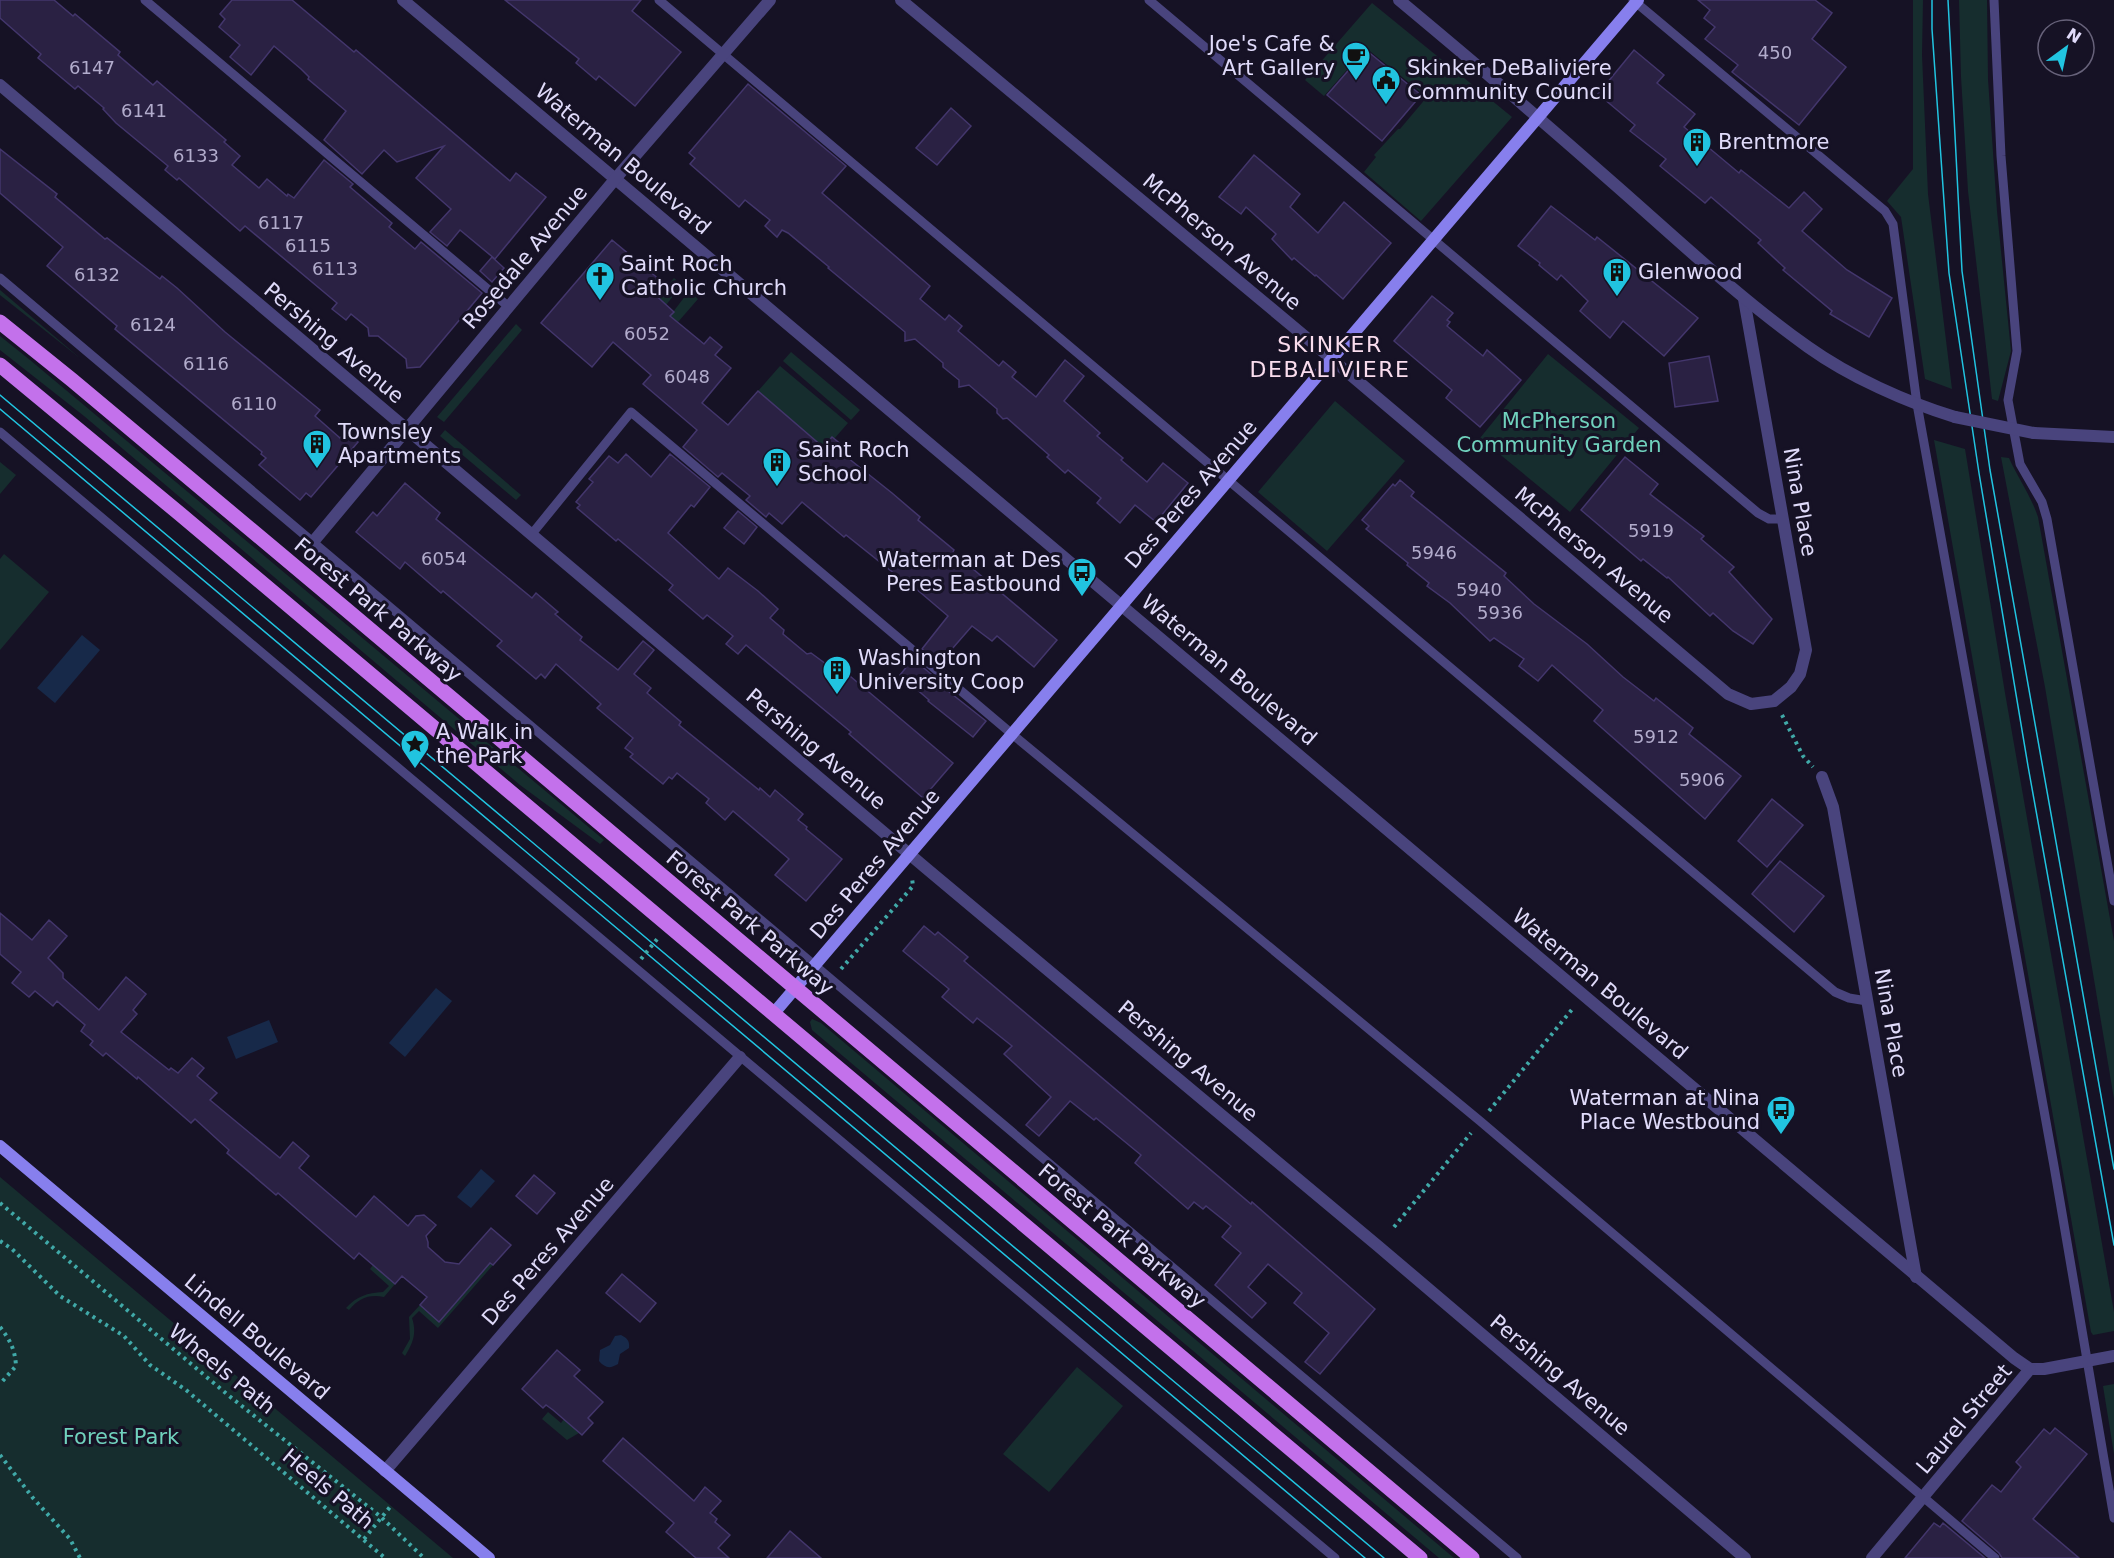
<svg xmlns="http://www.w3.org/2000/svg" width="2114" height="1558" font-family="'DejaVu Sans',sans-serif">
<rect width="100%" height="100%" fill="#161225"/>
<g fill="#162d2e">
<path d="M1913,0H1923L1922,55L1928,194L1952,389L1925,379L1901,217L1887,201L1913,169Z"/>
<path d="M1959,0H1987L1988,79L1997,211L2011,351L1998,401L1992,399L1968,191L1961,77Z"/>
<path d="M1372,3L1512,117L1421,221L1364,172L1376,157L1374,155L1398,129H1400L1427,97L1366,48L1324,96L1305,80Z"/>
<path d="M674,278L682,285L666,305L653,302Z"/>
<path d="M0,290L81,359L0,295Z"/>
<path d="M689,291L698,299L678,322L670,316Z"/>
<path d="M516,324L522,330L444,422L437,417Z"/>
<path d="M0,336L30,360L604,840L600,844L520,785L84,416L0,350Z"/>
<path d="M791,352L860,410L851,420L783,361Z"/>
<path d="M1548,354L1639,428L1570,512L1480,438Z"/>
<path d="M780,366L848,423L834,439L832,437L823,447L758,391Z"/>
<path d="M1335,401L1405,461L1327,551L1258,492Z"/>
<path d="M445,430L521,495L516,500L440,436Z"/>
<path d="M1934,440L1965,449L2005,693L2114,1312V1331L2093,1335L2091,1332Z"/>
<path d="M2001,457L2009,458C2018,478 2031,496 2038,517L2114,941V1099L2045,687Z"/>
<path d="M0,462L16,475L0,494Z"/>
<path d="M4,554L49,592L0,650V559Z"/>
<path d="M812,1019L821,1023L1454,1558H1439L812,1030L810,1022Z"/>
<path d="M0,1177L453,1558H0Z"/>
<path d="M490,1263L493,1265L438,1328L419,1311L412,1318C417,1333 413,1343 405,1356L402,1353L410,1339L409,1317L420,1305L439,1322Z"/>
<path d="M373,1265L395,1284L384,1297C369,1294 359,1298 349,1310L346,1308C357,1296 367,1293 383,1292L389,1286L370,1269Z"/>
<path d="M1077,1367L1123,1406L1049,1492L1003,1454Z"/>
<path d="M2114,1384V1454L2103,1386Z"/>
<path d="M548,1412L561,1423L564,1419L579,1433L567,1440L542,1419Z"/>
</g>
<g fill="#172949">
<path d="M82,635L100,650L55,703L37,688Z"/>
<path d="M436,988L452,1001L405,1057L389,1043Z"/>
<path d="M269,1020L278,1042L236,1059L227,1037Z"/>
<path d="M481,1169L495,1181L471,1208L457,1197Z"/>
<path d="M621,1335C627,1338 630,1341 629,1348L620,1354L618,1364C610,1369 605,1368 599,1361L600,1350L610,1345L615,1336Z"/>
</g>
<g fill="#2a2143" stroke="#43366c" stroke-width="1.5">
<path d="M0,0H54L73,16L75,14L120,52L118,55L153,85L157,81L226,140L224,142L240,156L232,165L259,188L267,179L287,196L288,194L294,198L324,160L353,184L350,187L392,223L389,227L415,249L421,242L482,293L420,367L407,368L406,359L378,336H369L368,328L351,314L346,320L332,309L337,303L245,226L240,231L179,178L177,180L165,170L168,166L116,123L103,109L104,108L78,86L75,89L38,58L41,54L0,18Z"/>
<path d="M232,0H292L354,52L356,50L510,181L516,173L546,197L495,259L460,230L447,246L430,232L451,209L416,178L444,146L397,162L384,150L362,174L324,140L346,111L308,79L309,77L301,69L274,46L251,75L230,57L240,45L219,27L225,19L220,14Z"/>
<path d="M505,0H641L632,11L681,52L635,106L599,76L596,80L576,63L579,59Z"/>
<path d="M1698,0H1815L1832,13L1812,39L1846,67L1799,125L1732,72L1738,65L1705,39L1715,27L1704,18L1710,10Z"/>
<path d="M1366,50L1421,95L1382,141L1327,95Z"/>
<path d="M1634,50L1664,75L1657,83L1695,114L1684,127L1739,173L1741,170L1789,208L1804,192L1822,209L1802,231L1847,270L1892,298L1869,337L1830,314L1832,311L1783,270L1785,268L1758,243L1761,240L1711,197L1705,203L1660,166L1666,159L1630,131L1635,125L1598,94Z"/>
<path d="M748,84L846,166L822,193L930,286L920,299L945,320L949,315L962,326L958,331L999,366L1003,361L1016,372L1012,377L1036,397L1065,360L1084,376L1064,401L1100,433L1097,436L1123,458L1121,460L1147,482L1163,463L1188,483L1156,522L1135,505L1120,523L1097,503L1101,498L1068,470L1065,473L1047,457L1049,455L1007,418L1003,419L997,413V409L969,385L959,387V380L943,367V363L915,339L905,341V332L828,268L829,267L788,233L782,230L777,237L765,226L770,220L745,200L739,207L690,164L695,158L689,153Z"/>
<path d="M951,108L971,126L937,165L916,148Z"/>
<path d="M0,149L57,194L55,197L105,239L107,238L160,279L162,276L177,288L225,332L320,410L315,416L340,438L346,432L358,442L311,497L306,493L300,500L259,465L266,458L261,454L262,452L115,329L117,326L47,266L63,247L0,193Z"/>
<path d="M1254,155L1300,194L1290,207L1318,233L1344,202L1391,243L1343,299L1316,275L1315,276L1294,258L1292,260L1272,239L1276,234L1246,207L1241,214L1219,197Z"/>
<path d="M1551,206L1595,240L1597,237L1698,318L1664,356L1623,321L1610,338L1580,311L1588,301L1561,275L1557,280L1539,265L1540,263L1518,246Z"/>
<path d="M612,240L660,280L651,291L674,312L670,316L704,344L710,337L722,347L715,355L731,368L702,403L728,425L758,391L823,447L832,437L847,449L843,454L892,493L920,517L918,520L954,550L953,552L1057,640L1034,667L997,636L992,641L972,626L939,664L922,649L948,616L921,593L911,585L907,589L893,577L896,575L846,535L844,537L802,502L782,524L769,513L766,517L746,500L750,496L722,473L718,477L683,447L697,430L643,384L651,375L613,342L592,367L541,323Z"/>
<path d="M492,257L504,268L492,282L480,271Z"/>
<path d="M1432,296L1453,313L1447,320L1450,322L1447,326L1483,356L1487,350L1521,380L1480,427L1446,398L1452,390L1394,341Z"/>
<path d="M1709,356L1718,401L1675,407L1669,363Z"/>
<path d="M626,454L651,477L670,454L710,487L694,507L691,505L668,533L719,579L728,568L758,591L778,609L770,618L784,630L783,634L807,654L811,653L841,675L844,671L953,763L923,798L849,734L851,732L746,645L738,654L726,644L733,636L707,615L703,619L669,590L673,585L618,539L616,541L577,508L580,505L576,502L593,482L589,479L609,456L618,463Z"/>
<path d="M1625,457L1658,484L1650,494L1704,536L1701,539L1734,567L1729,572L1772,619L1753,644L1733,631L1713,613L1710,616L1668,577L1667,578L1643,559L1641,561L1581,510Z"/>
<path d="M1400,480L1414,492L1411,496L1506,573L1504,576L1534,604L1587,644L1623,677L1654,701L1656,698L1693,728L1689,734L1741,776L1705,819L1594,721L1603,710L1552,665L1538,681L1519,666L1524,659L1494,638L1490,641L1450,603L1427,586L1429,583L1407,565L1408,563L1366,529L1369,526L1362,520L1393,484L1395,486Z"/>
<path d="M405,483L440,513L436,519L532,598L536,593L558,612L555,614L582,637L580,640L618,670L643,641L654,650L634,674L651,688L647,693L681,722L679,725L759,790L760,788L770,797L775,790L803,814L798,820L807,827L806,829L842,859L806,901L775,875L789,859L733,811L725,820L706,803L709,799L677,773L672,779L669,777L663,784L630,757L633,754L625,748L633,738L597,708L601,704L556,664L545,678L541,674L536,679L497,646L502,641L443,591L441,593L405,562L400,569L356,532L373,512L377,516Z"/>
<path d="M738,511L757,527L744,544L724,528Z"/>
<path d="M913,659L931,674L929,676L986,721L973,737L928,701L929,700L900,675Z"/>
<path d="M1772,799L1803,825L1767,867L1738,841Z"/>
<path d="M1780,861L1824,896L1794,932L1752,894Z"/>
<path d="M0,913L32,940L49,920L67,936L48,958L63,973V978L99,1010L126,977L146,994L133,1010L137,1014L121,1032L169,1070L171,1068L178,1073L192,1058L204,1068L197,1076L217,1093L210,1100L280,1158L293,1142L309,1156L299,1168L356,1217L374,1196L408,1226L416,1216L424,1215L436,1225L426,1236L428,1242V1247L445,1262L459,1264L491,1228L511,1245L493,1265L490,1263L439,1322L420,1305L427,1297L402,1276L395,1284L359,1253L354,1259L278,1193L276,1195L227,1153L229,1150L195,1119L191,1123L138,1077L137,1079L106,1053L103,1056L90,1045L93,1041L81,1031L85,1025L57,1001L53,1006L35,991L29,997L12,983L21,972L0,954Z"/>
<path d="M924,926L935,935L938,932L968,957L964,961L1251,1204L1252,1202L1375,1309L1320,1374L1305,1362L1329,1333L1294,1303L1302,1293L1268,1264L1248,1287L1266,1303L1252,1318L1215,1285L1241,1253L1222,1237L1231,1226L1206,1206L1203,1209L1194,1202L1188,1209L1135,1163L1141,1155L1096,1118L1094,1120L1070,1101L1039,1136L1026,1125L1051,1097L1004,1054L1012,1046L977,1018L973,1023L942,997L949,989L903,951Z"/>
<path d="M534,1175L555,1193L537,1214L516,1196Z"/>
<path d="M622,1274L656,1303L640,1322L606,1293Z"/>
<path d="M557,1350L580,1370L574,1376L603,1402L588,1418L593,1423L582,1435L553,1410L546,1405L543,1408L522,1389Z"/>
<path d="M2055,1428L2087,1454L2033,1519L2079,1558H2002L1999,1553L1962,1521L1992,1485L2001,1492L2021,1467L2016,1462L2044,1429L2050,1434Z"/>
<path d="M623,1438L694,1501L705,1487L721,1501L710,1513L717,1519L715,1522L730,1535L718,1548L729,1558H696L666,1532L674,1523L603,1461Z"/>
<path d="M1934,1523L1940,1527L1943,1523L1985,1558H1905Z"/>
<path d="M790,1531L821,1558H767Z"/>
</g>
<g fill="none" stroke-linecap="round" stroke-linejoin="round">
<g stroke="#40a9a8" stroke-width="4" stroke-dasharray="3 4.5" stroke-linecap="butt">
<path d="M1782,715L1803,756L1813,767"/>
<path d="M841,969L913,886L912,878"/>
<path d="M1489,1111L1574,1007"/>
<path d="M0,1203L228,1395L381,1517L424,1558"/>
<path d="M1394,1227L1471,1133"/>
<path d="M0,1241L12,1249L60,1296L124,1336L150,1365L186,1390L385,1558"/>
<path d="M0,1327C10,1340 15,1349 16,1366L0,1384"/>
<path d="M0,1455L33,1498L70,1539L80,1558"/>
<path d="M364,1539L390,1507"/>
</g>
<g stroke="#49447d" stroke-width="9">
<path d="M145,0L509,307"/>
<path d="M659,0L1835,992L1849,998L1867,1001"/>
<path d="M1149,0L1758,513L1769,519H1783"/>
<path d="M1633,0L1885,211L1893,224L1917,404L2054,1166L2114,1518"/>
<path d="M1994,0L2001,156L2017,351L2008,400L2020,464L2042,502L2047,519L2114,901"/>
<path d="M0,278L1517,1558"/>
<path d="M0,432L1335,1558"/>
<path d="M531,535L631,412L1012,734L1480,1121L1995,1558"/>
</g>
<g stroke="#49447d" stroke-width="12">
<path d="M403,0L2014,1358L2030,1369H2044L2114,1356"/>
<path d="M901,0L1314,344L1728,694L1751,704L1774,701L1791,687L1800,674L1806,650L1744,299"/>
<path d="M1399,0C1471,60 1543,121 1613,183C1677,239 1739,298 1808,347C1850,377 1906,402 1955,417"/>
<path d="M0,85L927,869L1378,1246L1745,1558"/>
<path d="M2034,433L2114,437"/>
<path d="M313,542L616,178L770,0"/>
<path d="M1822,777L1833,807L1916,1277"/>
<path d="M385,1471L740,1057"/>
<path d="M1872,1558L2030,1369"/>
</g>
<g stroke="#877fed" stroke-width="12">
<path d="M774,1013L1638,0"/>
<path d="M0,1146L489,1558"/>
</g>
<g stroke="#c371eb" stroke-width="15">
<path d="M0,322L72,380L342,606L1472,1558"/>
<path d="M0,365L180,514L1420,1558"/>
</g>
<g stroke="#21c4e0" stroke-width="1.5">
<path d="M1932,0V29L1949,273L1979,473L2028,766L2114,1245"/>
<path d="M1948,0L1962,271L1990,470L2114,1169"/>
<path d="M0,395L1384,1558"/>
<path d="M0,409L1365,1558"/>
</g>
<path stroke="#40a9a8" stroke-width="4" stroke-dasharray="3 4.5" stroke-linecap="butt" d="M641,959L658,938"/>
<path stroke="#49447d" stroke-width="12" d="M1955,417L2034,433"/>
</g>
<defs>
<g id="cafe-pin" transform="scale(1.5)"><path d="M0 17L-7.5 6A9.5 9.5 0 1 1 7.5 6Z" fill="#21c4e0" stroke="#161225"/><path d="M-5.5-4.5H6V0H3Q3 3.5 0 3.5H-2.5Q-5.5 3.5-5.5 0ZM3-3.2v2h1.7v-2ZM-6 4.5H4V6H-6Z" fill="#111"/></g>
<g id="civic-pin" transform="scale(1.5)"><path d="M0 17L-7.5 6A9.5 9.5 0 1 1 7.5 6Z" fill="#21c4e0" stroke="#161225"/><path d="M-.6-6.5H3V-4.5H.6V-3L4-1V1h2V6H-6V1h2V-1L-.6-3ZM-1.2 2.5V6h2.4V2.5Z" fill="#111"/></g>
<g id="building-pin" transform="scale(1.5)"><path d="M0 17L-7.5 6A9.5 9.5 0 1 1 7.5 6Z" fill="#21c4e0" stroke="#161225"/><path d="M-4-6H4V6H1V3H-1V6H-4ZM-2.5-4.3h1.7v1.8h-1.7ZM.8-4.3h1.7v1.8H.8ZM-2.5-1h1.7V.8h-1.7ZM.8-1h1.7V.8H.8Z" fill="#111"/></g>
<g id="church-pin" transform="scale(1.5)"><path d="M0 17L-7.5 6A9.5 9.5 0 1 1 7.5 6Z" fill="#21c4e0" stroke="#161225"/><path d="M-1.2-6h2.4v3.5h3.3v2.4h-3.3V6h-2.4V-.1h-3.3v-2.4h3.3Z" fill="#111"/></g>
<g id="bus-pin" transform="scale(1.5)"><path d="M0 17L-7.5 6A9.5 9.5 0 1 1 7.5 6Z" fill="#21c4e0" stroke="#161225"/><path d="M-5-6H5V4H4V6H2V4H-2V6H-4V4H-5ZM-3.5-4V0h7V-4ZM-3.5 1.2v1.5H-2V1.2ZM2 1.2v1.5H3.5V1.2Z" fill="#111"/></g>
<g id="sight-pin" transform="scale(1.5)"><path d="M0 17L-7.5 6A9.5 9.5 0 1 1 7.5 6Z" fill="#21c4e0" stroke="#161225"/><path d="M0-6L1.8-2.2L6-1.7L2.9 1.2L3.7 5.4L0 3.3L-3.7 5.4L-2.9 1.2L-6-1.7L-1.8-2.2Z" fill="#111"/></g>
</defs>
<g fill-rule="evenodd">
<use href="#cafe-pin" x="1356" y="56"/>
<use href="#civic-pin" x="1386" y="80"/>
<use href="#building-pin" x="1697" y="142"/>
<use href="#building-pin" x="1617" y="272"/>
<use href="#church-pin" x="600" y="276"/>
<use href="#building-pin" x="317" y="444"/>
<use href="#building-pin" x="777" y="462"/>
<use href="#bus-pin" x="1082" y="572"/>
<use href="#building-pin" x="837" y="670"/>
<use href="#sight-pin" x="415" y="744"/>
<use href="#bus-pin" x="1781" y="1110"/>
</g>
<g text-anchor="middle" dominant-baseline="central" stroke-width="6" stroke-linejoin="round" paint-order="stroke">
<g font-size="18" fill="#b2accc">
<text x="1775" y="52">450</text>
<text x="92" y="67">6147</text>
<text x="144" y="110">6141</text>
<text x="196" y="155">6133</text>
<text x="281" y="222">6117</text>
<text x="308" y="245">6115</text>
<text x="335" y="268">6113</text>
<text x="97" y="274">6132</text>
<text x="153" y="324">6124</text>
<text x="647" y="333">6052</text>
<text x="206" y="363">6116</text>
<text x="687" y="376">6048</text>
<text x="254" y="403">6110</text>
<text x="1651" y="530">5919</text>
<text x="1434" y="552">5946</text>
<text x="444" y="558">6054</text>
<text x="1479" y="589">5940</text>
<text x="1500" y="612">5936</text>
<text x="1656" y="736">5912</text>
<text x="1702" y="779">5906</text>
</g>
<g font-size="21" fill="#e0dbfa" stroke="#161225" text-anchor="start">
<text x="1335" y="44" text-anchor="end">Joe's Cafe &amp;<tspan x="1335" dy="24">Art Gallery</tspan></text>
<text x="1407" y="68">Skinker DeBaliviere<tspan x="1407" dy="24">Community Council</tspan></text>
<text x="1718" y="142">Brentmore</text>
<text x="621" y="264">Saint Roch<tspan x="621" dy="24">Catholic Church</tspan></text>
<text x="1638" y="272">Glenwood</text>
<text x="338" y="432">Townsley<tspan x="338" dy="24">Apartments</tspan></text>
<text x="798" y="450">Saint Roch<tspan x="798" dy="24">School</tspan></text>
<text x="1061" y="560" text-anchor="end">Waterman at Des<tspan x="1061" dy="24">Peres Eastbound</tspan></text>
<text x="858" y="658">Washington<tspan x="858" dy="24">University Coop</tspan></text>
<text x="436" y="732">A Walk in<tspan x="436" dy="24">the Park</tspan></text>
<text x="1760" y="1098" text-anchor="end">Waterman at Nina<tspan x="1760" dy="24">Place Westbound</tspan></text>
</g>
<g font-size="21" fill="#e0dbfa" stroke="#161225">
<text transform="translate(623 159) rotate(40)">Waterman Boulevard</text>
<text transform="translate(1222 242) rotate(40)">McPherson Avenue</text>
<text transform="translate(525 257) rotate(-50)">Rosedale Avenue</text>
<text transform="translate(334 343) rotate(40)">Pershing Avenue</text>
<text transform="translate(1191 494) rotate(-49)">Des Peres Avenue</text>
<text transform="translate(1800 502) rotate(80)">Nina Place</text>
<text transform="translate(1594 555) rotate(40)">McPherson Avenue</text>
<text transform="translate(378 610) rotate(40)">Forest Park Parkway</text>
<text transform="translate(1229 670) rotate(40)">Waterman Boulevard</text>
<text transform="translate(816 749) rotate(40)">Pershing Avenue</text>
<text transform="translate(875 864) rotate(-50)">Des Peres Avenue</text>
<text transform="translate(750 923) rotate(40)">Forest Park Parkway</text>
<text transform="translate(1600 984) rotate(40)">Waterman Boulevard</text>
<text transform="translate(1891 1023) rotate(80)">Nina Place</text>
<text transform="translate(1188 1061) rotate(40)">Pershing Avenue</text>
<text transform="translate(1122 1236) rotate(40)">Forest Park Parkway</text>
<text transform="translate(548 1251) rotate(-49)">Des Peres Avenue</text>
<text transform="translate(257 1337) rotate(40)">Lindell Boulevard</text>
<text transform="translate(222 1369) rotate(39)">Wheels Path</text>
<text transform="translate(1560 1375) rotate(40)">Pershing Avenue</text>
<text transform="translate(1964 1419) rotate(-50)">Laurel Street</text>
<text transform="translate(328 1489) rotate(40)">Heels Path</text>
</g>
<g font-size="21" fill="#70d1bd" stroke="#161225">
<text x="1559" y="421">McPherson<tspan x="1559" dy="24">Community Garden</tspan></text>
<text x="121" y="1437">Forest Park</text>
</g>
<g font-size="22" letter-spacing="1.5" fill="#faddee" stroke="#161225">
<text x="1330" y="344">SKINKER<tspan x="1330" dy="25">DEBALIVIERE</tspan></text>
</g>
</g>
<g transform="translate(2066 48) rotate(33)"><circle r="28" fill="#161225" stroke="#67627a" stroke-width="1.5"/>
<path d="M0-4.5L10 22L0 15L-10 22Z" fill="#21c4e0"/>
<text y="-9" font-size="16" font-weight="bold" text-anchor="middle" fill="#e0dbfa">N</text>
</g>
</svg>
